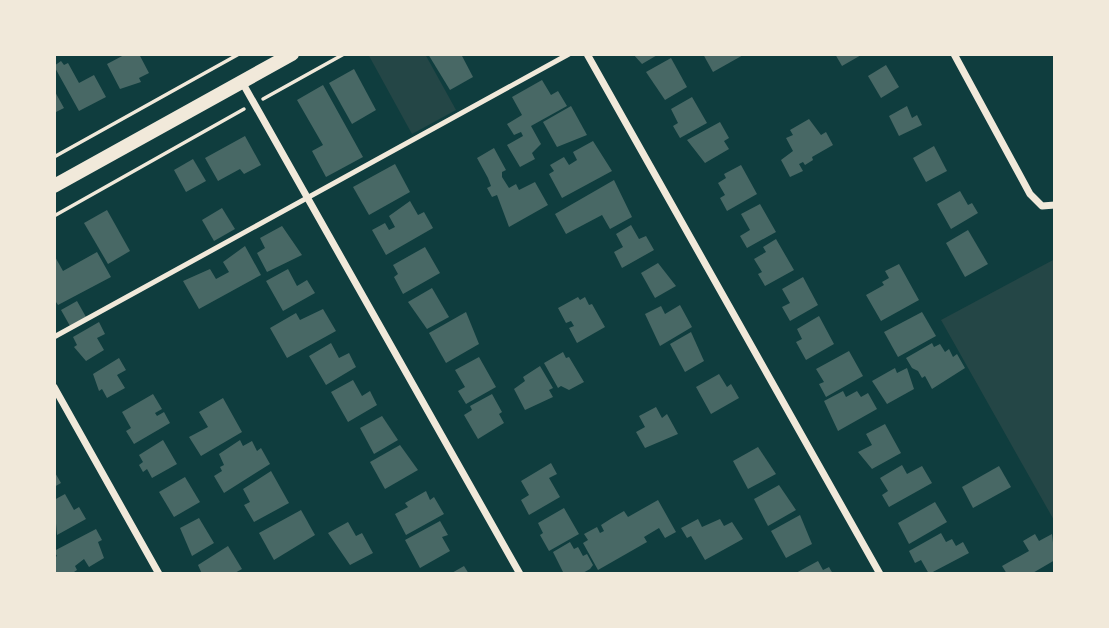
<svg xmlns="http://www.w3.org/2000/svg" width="1109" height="628" font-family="'Source Sans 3',sans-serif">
<rect width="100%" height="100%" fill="#0f3d3e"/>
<g fill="#244646">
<path d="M368,54H425L456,110L412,134Z"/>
<path d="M1055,259V522L941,320Z"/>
</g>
<g fill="#486865">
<path d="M126,54H139L149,73L139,78L141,82L120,89L107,64Z"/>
<path d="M428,54H461L473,77L450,90Z"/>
<path d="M633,54H659L642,64Z"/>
<path d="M703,54H745L713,72Z"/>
<path d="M835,54H863L842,66Z"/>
<path d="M671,58L687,87L665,100L646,72Z"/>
<path d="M61,61L64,65L68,63L79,83L94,75L106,97L79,111L54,66Z"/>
<path d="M886,65L899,87L881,98L868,76Z"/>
<path d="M354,69L376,110L352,124L329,83Z"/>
<path d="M542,80L551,95L558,91L567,106L531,126L541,144L532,153L535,159L520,167L507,145L523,136L521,132L514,135L507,124L522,115L512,97Z"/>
<path d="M323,85L363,157L326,177L312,151L323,145L297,100Z"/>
<path d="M54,90L64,108L54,113Z"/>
<path d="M692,97L707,123L680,138L673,126L678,123L671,109Z"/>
<path d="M571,106L587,135L557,147L543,122Z"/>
<path d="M907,106L912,118L917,115L922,125L899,136L889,116Z"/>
<path d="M809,119L821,135L826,132L833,145L812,157L813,160L805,165L803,162L799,164L803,171L790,177L781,160L793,151L786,138L793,135L790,130Z"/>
<path d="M720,122L729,138L724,141L729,149L705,163L687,140Z"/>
<path d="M245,136L261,165L244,174L240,169L218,181L205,158Z"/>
<path d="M593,141L612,171L562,198L549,174L554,171L550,165L564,157L569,165L577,160L573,152Z"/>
<path d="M934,146L947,171L926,182L913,158Z"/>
<path d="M494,148L506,170L502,172V177L509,188L516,184L519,190L535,182L548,205L509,227L497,195L492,197L487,188L491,186L488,178L477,158Z"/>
<path d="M193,159L206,181L186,192L174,170Z"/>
<path d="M395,164L410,192L369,215L353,187Z"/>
<path d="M741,165L757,194L727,211L720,198L725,195L718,183L726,178L724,174Z"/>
<path d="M614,180L632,217L610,229L602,215L566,234L555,214Z"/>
<path d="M960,191L968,205L972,203L978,213L951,229L937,204Z"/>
<path d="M410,201L418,215L424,212L433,228L386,255L372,230L385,223L389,230L395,227L389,216Z"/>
<path d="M760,204L776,232L747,248L740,236L750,230L741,214Z"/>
<path d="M222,208L235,229L214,241L202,220Z"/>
<path d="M107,210L130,251L108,264L84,223Z"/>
<path d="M631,225L639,239L646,236L654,250L622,268L614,252L623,247L616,234Z"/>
<path d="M282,226L302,255L267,272L257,253L265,248L260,238Z"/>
<path d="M968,230L988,264L965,277L946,243Z"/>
<path d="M776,239L794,270L765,286L758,274L762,272L754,259L766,252L763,247Z"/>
<path d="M245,246L261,275L199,309L183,281L210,269L216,279L229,272L223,262Z"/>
<path d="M425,247L440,273L403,294L394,277L398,274L393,265Z"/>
<path d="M97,252L111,277L58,305L54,299V255L63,271Z"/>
<path d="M658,263L676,286L655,298L641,273Z"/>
<path d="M899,264L919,300L881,321L866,295L884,285L882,282L889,278L885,271Z"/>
<path d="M288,269L297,286L307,280L315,293L283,311L266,281Z"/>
<path d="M803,277L818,305L790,321L782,307L790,303L782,289Z"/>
<path d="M432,288L449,317L427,329L408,302Z"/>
<path d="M578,297L580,300L585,297L589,305L592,304L605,327L577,343L569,328L574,326L571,321L566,323L558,308Z"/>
<path d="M77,301L86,317L70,326L61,310Z"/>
<path d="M680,305L692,327L660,346L645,314L661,306L665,314Z"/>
<path d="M323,309L336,331L287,358L270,328L296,313L300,320Z"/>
<path d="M466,312L479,344L446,363L429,333Z"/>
<path d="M922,312L936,336L898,357L884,332Z"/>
<path d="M819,316L834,344L806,360L796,342L802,339L797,329Z"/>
<path d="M99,322L105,334L97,338L104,350L86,361L74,347L77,345L73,337Z"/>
<path d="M691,332L704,361L685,372L670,344Z"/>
<path d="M331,343L339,358L349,353L356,367L326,385L309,356Z"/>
<path d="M932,343L934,347L940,344L945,352L949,349L953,357L957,354L965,368L932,389L925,376L922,378L918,371L912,368L906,358Z"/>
<path d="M849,351L863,376L826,397L819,384L824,382L816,369Z"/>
<path d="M563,352L566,358L569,357L584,382L569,390L561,386L558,388L544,363Z"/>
<path d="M479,357L496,387L466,404L458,391L465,387L455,370Z"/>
<path d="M119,358L126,370L117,375L125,388L107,398L102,389L99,391L93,374Z"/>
<path d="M540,366L553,388L549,390L553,397L525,410L514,389L525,381L523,377Z"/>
<path d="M895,368L897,373L907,368L914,389L887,404L872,381Z"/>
<path d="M719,374L727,387L731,384L739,398L711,414L696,387Z"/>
<path d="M353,380L362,396L370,391L377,405L348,422L331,392Z"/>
<path d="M843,391L846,397L857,391L861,397L868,393L877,409L838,431L824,401Z"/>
<path d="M153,394L162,409L155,413L157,416L164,412L170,423L134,444L126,431L131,428L122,412Z"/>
<path d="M492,394L502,412L499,414L504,423L478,439L464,415L472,410L470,406Z"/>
<path d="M223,398L242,432L201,456L189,437L208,427L199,412Z"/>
<path d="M656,407L662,418L667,414L678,434L645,448L636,432L645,427L639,416Z"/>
<path d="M382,416L398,440L374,454L360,428Z"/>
<path d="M885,424L901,453L872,469L858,452L872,445L866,434Z"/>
<path d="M163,440L177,464L152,478L147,469L143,472L139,465L143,462L139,455Z"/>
<path d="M240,440L243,446L252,441L257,451L261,448L270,464L224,493L214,476L222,471L220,467L224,465L219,454Z"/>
<path d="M400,445L418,470L385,489L370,462Z"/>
<path d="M758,447L776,474L748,489L733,461Z"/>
<path d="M551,463L557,474L549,478L560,497L529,515L521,500L529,495L521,481Z"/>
<path d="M902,465L907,474L922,466L932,483L889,507L882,495L888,491L880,478Z"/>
<path d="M999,466L1011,487L973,508L962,487Z"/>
<path d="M54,471L61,483L54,487Z"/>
<path d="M271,471L289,503L254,522L244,505L250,502L243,489Z"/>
<path d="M185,477L200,502L174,517L159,492Z"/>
<path d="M779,485L796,510L768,526L754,499Z"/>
<path d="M426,491L430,500L434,497L444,514L406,535L395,514L408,507L405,503Z"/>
<path d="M65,494L74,510L79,507L86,519L57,535L54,500Z"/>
<path d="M658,500L676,532L665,538L659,528L644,537L647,542L598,570L583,543L588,540L584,534L597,527L600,533L604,531L601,525L612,518L624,511L628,517Z"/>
<path d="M935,502L947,522L909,544L898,523Z"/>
<path d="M564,508L579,534L549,551L540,535L543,533L538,523Z"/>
<path d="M301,510L315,535L274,560L259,533Z"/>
<path d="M800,515L812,544L786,558L771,531Z"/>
<path d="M199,518L214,543L192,556L180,528Z"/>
<path d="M698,519L702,527L720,519L724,526L732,522L743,539L705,560L691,536L687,538L681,528Z"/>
<path d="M440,521L448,535L442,537L450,551L420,568L405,540Z"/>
<path d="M348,522L356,536L362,533L373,553L350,565L328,533Z"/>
<path d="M96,529L102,540L98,542L104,558L89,567L84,559L75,566L77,570L71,574H54V558L57,556L54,551Z"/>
<path d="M941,533L946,542L952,539L956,546L963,542L969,553L929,574L921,560L915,563L909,551Z"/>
<path d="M1035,534L1039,541L1052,534L1055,560L1031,574H1007L1002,566L1029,551L1023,541Z"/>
<path d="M570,542L574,549L578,547L583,556L587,554L593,565L590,569L581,574H564L553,552Z"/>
<path d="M228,546L242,569L233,574H202L198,565Z"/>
<path d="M818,561L823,570L829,567L833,574H794Z"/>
<path d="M464,566L469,574H450Z"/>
</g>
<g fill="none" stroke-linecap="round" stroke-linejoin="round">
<g stroke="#f1e9da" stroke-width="3.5">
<path d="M263,99L344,54"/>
<path d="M54,157L239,54"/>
<path d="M54,216L244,109"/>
</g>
<path stroke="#f1e9da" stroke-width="5" d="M54,337L569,54"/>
<g stroke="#f1e9da" stroke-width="7">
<path d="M587,54L880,574"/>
<path d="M954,54L1030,194L1042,206L1055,205"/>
<path d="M242,82L520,574"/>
<path d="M54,387L159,574"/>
</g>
<path stroke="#f1e9da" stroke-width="14" d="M54,186L292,54"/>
</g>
<rect width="1109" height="628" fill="none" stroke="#f1e9da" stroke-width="112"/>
</svg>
